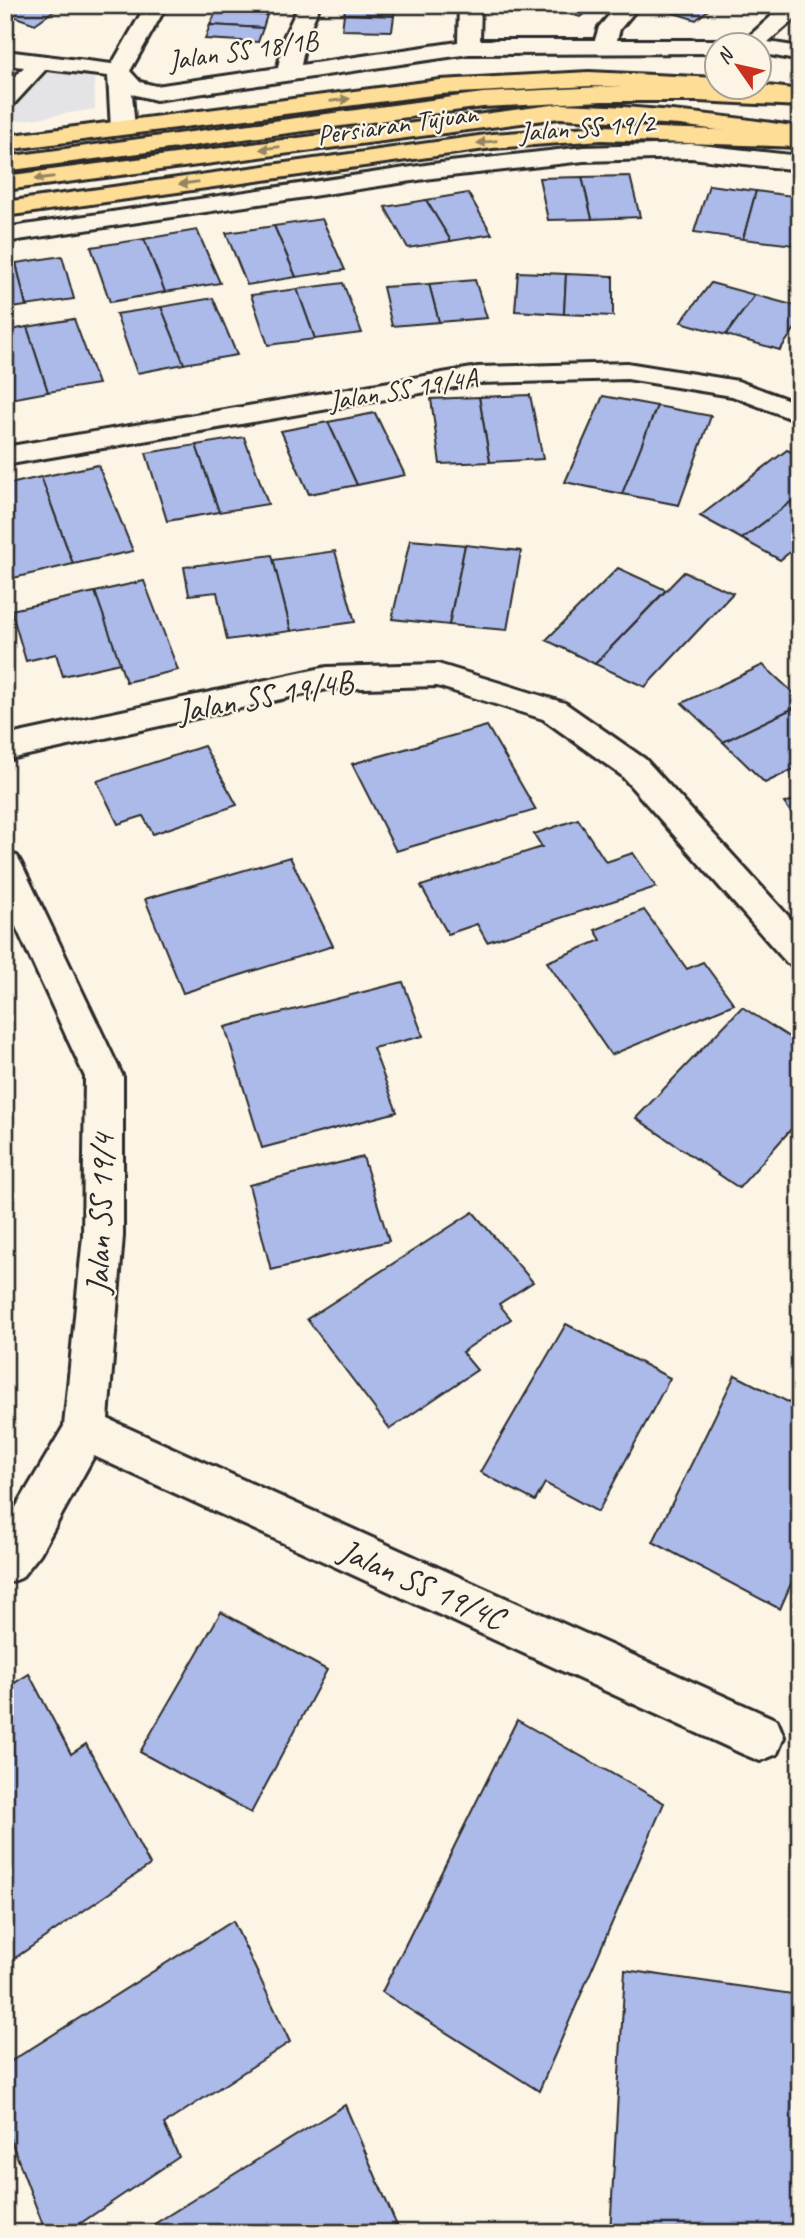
<svg xmlns="http://www.w3.org/2000/svg" width="805" height="2238" font-family="Caveat,sans-serif">
<rect width="100%" height="100%" fill="#fcf5e5"/>
<filter id="ink" filterUnits="userSpaceOnUse"><feTurbulence type="fractalNoise" baseFrequency=".0143" numOctaves="2"/><feDisplacementMap in="SourceGraphic" scale="14" xChannelSelector="R" yChannelSelector="G"/><feConvolveMatrix kernelMatrix="1 2 1 2 8 2 1 2 1" color-interpolation-filters="sRGB"/></filter>
<g filter="url(#ink)">
<path fill="#e4e3e6" d="M5,65L94,76L95,109L5,123Z"/>
<g fill="#acbae9" stroke="#2b2b2b" stroke-width="2">
<path d="M5,5H53L59,7L35,24L5,13Z"/>
<path d="M218,5H271L267,15L216,12Z"/>
<path d="M346,5H395L394,16L344,14Z"/>
<path d="M542,5H591L594,6L580,17Z"/>
<path d="M648,5H714L696,20Z"/>
<path d="M216,12L267,15L263,28L210,25Z"/>
<path d="M344,14L394,16L392,31L342,30Z"/>
<path d="M210,25L263,28L258,42L205,39Z"/>
<path d="M630,176L640,217L592,219L582,177Z"/>
<path d="M582,177L592,219L548,220L539,178Z"/>
<path d="M709,185L756,191L743,239L694,232Z"/>
<path d="M756,191L800,197V223L794,245L743,239Z"/>
<path d="M468,193L492,234L451,241L426,200Z"/>
<path d="M426,200L451,241L408,248L385,207Z"/>
<path d="M322,219L345,270L296,277L274,226Z"/>
<path d="M274,226L296,277L247,285L226,233Z"/>
<path d="M197,230L220,283L165,292L144,239Z"/>
<path d="M144,239L165,292L110,302L91,247Z"/>
<path d="M62,256L74,299L26,306L16,263Z"/>
<path d="M16,263L26,306L5,309V264Z"/>
<path d="M518,272L566,274L564,314L515,311Z"/>
<path d="M566,274L613,276V316L564,314Z"/>
<path d="M475,280L487,318L439,322L429,284Z"/>
<path d="M343,283L362,333L315,339L297,289Z"/>
<path d="M711,283L755,295L726,335L681,322Z"/>
<path d="M429,284L439,322L392,326L383,287Z"/>
<path d="M297,289L315,339L268,345L251,295Z"/>
<path d="M755,295L800,307V321L780,350L726,335Z"/>
<path d="M213,298L237,355L184,364L161,307Z"/>
<path d="M161,307L184,364L137,373L116,314Z"/>
<path d="M74,319L98,384L48,392L27,327Z"/>
<path d="M27,327L48,392L5,400V331Z"/>
<path d="M530,395L543,459L490,462L479,397Z"/>
<path d="M603,396L657,406L622,494L565,482Z"/>
<path d="M479,397L490,462L440,464L431,399Z"/>
<path d="M657,406L711,416L679,505L622,494Z"/>
<path d="M375,413L405,475L357,485L328,422Z"/>
<path d="M328,422L357,485L309,494L281,431Z"/>
<path d="M244,437L268,504L219,512L196,445Z"/>
<path d="M196,445L219,512L167,521L146,453Z"/>
<path d="M787,450L800,456V495L742,539L700,516Z"/>
<path d="M98,465L133,551L73,564L41,477Z"/>
<path d="M41,477L73,564L5,580V485Z"/>
<path d="M800,495V544L780,560L742,539Z"/>
<path d="M410,540L465,545L449,625L392,619Z"/>
<path d="M465,545L521,551L507,630L449,625Z"/>
<path d="M335,551L355,622L291,631L273,560Z"/>
<path d="M272,555L291,631L227,640L217,592L189,595L184,567Z"/>
<path d="M618,568L666,590L595,664L546,640Z"/>
<path d="M684,572L733,593L645,687L595,664Z"/>
<path d="M144,581L178,670L126,682L95,592Z"/>
<path d="M95,592L120,663L63,676L56,654L26,661L11,610Z"/>
<path d="M763,665L800,699V705L723,742L682,703Z"/>
<path d="M800,705V766L765,783L723,742Z"/>
<path d="M487,726L536,810L396,851L352,764Z"/>
<path d="M204,746L237,805L153,834L143,816L118,824L97,781Z"/>
<path d="M800,798V824L784,803Z"/>
<path d="M578,819L606,862L633,853L656,887L487,942L477,924L448,934L421,886L542,847L534,834Z"/>
<path d="M290,857L333,946L183,993L145,899Z"/>
<path d="M644,910L687,969L703,962L734,1004L611,1055L547,962L601,940L595,930Z"/>
<path d="M403,982L423,1036L373,1048L397,1112L262,1148L225,1027Z"/>
<path d="M742,1007L800,1044V1119L739,1188L636,1118Z"/>
<path d="M363,1157L389,1241L271,1270L249,1185Z"/>
<path d="M473,1212L533,1282L499,1304L511,1319L462,1352L477,1370L390,1429L307,1319Z"/>
<path d="M566,1324L670,1378L598,1512L545,1483L535,1501L480,1472Z"/>
<path d="M735,1375L800,1408V1563L780,1609L653,1542Z"/>
<path d="M221,1612L327,1670L251,1813L140,1752Z"/>
<path d="M29,1674L71,1754L86,1744L150,1865L12,1960L5,1946V1689Z"/>
<path d="M517,1720L664,1803L539,2091L382,1992Z"/>
<path d="M233,1921L290,2042L164,2124L179,2157L66,2233H46L5,2125V2065Z"/>
<path d="M625,1970L800,1995V2233H610Z"/>
<path d="M345,2105L400,2233H140Z"/>
</g>
<g fill="none" stroke-linecap="round" stroke-linejoin="round">
<g stroke="#2b2b2b" stroke-width="6">
<g id="minor">
<path d="M146,5H167L130,71L140,82L156,86L278,68L284,37L299,5H320L306,37L301,65L458,42L459,5H481L480,40H595L599,27L618,5H640L620,29L617,40H745L784,5H800V14L768,42L800,47V61L760,53V46H718V53L469,54L156,100L132,94L135,129L131,134H115L111,129L108,76L46,69L13,105L5,107V87L24,67L5,65V51L112,64Z"/>
<path d="M691,144L800,156V170L691,158L584,161L432,178L5,242V228L432,164L584,147Z"/>
<path d="M627,363L738,381L800,404V422L732,396L627,379L478,383L5,465V447L478,367Z"/>
<path d="M438,664L565,703L645,759L800,929V967L787,963L621,775L543,719L437,686L327,689L5,760V736L327,667Z"/>
<path d="M5,852L17,856L22,865L123,1077V1236L108,1419L777,1720L784,1737L777,1754L760,1761L743,1754L94,1456L40,1554L21,1578L5,1584V1526L64,1426L83,1236L85,1077L5,903Z"/>
</g>
</g>
<g stroke="#2b2b2b" stroke-width="6">
<g id="major">
<path d="M602,87H698L800,92V106L698,101H602L483,107L5,171V157L483,93Z"/>
<path d="M602,126L800,133V147L602,140L493,148L5,216V202L493,134Z"/>
</g>
</g>
<g stroke="#2b2b2b" stroke-width="6">
<g id="highway">
<path d="M589,72L718,78V88H760V85L800,90V104L735,95L725,90L589,86L440,94L5,150V136L440,80Z"/>
<path d="M560,104C641,106 720,115 800,127V141L680,125L560,118L5,190V176Z"/>
</g>
</g>
<use href="#minor" fill="#fcf5e5" fill-rule="evenodd"/>
<use href="#major" fill="#fedd96" fill-rule="evenodd"/>
<use href="#highway" fill="#fedd96" fill-rule="evenodd"/>
</g>
<defs><path id="oneway-solid" d="M-6-.8H1V-3.2L6.5 0L1 3.2V.8H-6Z" transform="scale(1.75)"/></defs>
<g fill="#948460">
<use href="#oneway-solid" transform="translate(340 100) rotate(-8)"/>
<use href="#oneway-solid" transform="translate(487 142) rotate(173)"/>
<use href="#oneway-solid" transform="translate(270 148) rotate(173)"/>
<use href="#oneway-solid" transform="translate(44 178) rotate(172)"/>
<use href="#oneway-solid" transform="translate(189 183) rotate(172)"/>
</g>
</g>
<g text-anchor="middle" dominant-baseline="central" stroke-width="5" stroke-linejoin="round" paint-order="stroke">
<g font-size="28" fill="#2b2b2b" stroke="#fcf5e5">
<text transform="translate(243 50) rotate(-8)">Jalan SS 18/1B</text>
<text transform="translate(397 124) rotate(-8)">Persiaran Tujuan</text>
<text transform="translate(587 127) rotate(-4)">Jalan SS 19/2</text>
<text transform="translate(403 389) rotate(-9)">Jalan SS 19/4A</text>
</g>
<g font-size="33" fill="#2b2b2b" stroke="#fcf5e5">
<text transform="translate(265 696) rotate(-10)">Jalan SS 19/4B</text>
<text transform="translate(100 1214) rotate(-88)">Jalan SS 19/4</text>
<text transform="translate(422 1584) rotate(24)">Jalan SS 19/4C</text>
</g>
</g>
<rect width="805" height="2238" fill="none" stroke="#fcf5e5" stroke-width="28"/>
<rect x="14" y="14" width="777" height="2210" fill="none" stroke="#2b2b2b" stroke-width="2.5" filter="url(#ink)"/>
<g transform="translate(738 66) rotate(304)"><circle r="33" fill="#fcf5e5" stroke="#a8a49b" stroke-width="2"/>
<path d="M0-5L12 26L0 18L-12 26Z" fill="#c8321e"/>
<text y="-10" font-size="19" font-weight="bold" text-anchor="middle" fill="#2b2b2b">N</text>
</g>
</svg>
